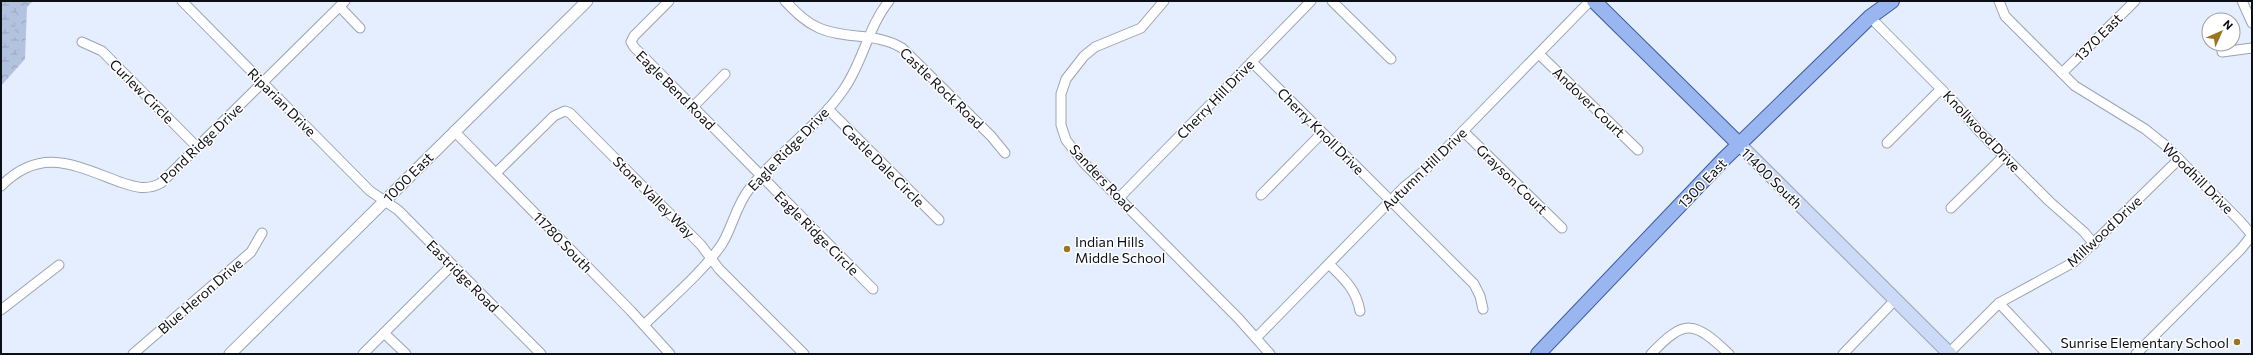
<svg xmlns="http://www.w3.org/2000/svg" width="2253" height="355" font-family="Commissioner,sans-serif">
<defs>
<pattern id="forest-crowns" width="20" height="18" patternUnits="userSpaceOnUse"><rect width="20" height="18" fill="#b3c2de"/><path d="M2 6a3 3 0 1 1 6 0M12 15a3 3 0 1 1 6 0" fill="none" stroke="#99a6be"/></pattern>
<pattern id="wetland-marsh" width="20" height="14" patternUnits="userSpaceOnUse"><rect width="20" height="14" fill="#b3c2de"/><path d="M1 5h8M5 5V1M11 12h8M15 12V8" fill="none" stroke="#99a6be"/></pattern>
</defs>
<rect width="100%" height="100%" fill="#e5eefe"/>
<path fill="url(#forest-crowns)" d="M1,1H33L27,7L25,59L1,86Z"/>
<path fill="url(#wetland-marsh)" d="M1,1H20L17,5L14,37L19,40L17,56L1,75Z"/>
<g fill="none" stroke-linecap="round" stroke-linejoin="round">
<g stroke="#9ba3b3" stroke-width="11">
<g id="minor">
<path d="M182,1L370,191L398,210L541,354"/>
<path d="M669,1L634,36L631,42L634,47L873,289"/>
<path d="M785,1C795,11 805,22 819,28C846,40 876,32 902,48L991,136L1005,153"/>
<path d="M1164,1L1141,28L1095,47L1084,56L1066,79L1061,94V125L1066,140L1083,162L1238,318L1270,354"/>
<path d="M1332,1L1391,59"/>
<path d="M1999,1L2005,16L2075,86L2145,129L2165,145L2240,221L2252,235L2241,249L2136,354"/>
<path d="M2242,1L2252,23"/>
<path d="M340,7L360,28"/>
<path d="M1870,17L1954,102L1978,130L2049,201L2084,232L2094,244"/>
<path d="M82,42L102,51L197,147"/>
<path d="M2222,52L2252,48"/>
<path d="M1539,54L1638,150"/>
<path d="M1252,62L1474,284L1480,296L1483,309"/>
<path d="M2062,73L2135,1"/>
<path d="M693,107L725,74"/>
<path d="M828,109L939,220"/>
<path d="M454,131L631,311L670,354"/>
<path d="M1463,131L1562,228"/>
<path d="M1887,143L1941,89"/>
<path d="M496,173L554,116L565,111L570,113L701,245L719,269L804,354"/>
<path d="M1,186C41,146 74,165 120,182C135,187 146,191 161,183L345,1"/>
<path d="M1261,195L1322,133"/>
<path d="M1119,198L1311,1"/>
<path d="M1951,208L2004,156"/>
<path d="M1329,264C1344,279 1356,289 1360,311"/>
<path d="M1999,303L2047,354"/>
<path d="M1,310L59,265"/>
<path d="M644,325C668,301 703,272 722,244C733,226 736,205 750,188C778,152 818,127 844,89C863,62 868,27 889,1"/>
<path d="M384,333L406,354"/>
<path d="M1257,337L1404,187L1425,170L1590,1"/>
<path d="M1949,353L1999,303L2074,262L2179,159"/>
<path d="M133,354L251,252L262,233"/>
<path d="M363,354L452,265"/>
<path d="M1651,354C1685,318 1694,321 1729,354"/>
<path d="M1843,354L1895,300"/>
</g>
</g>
<g stroke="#9ba3b3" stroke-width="13">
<path id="tertiary" d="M230,354L587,1"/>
</g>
<g stroke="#9ba3b3" stroke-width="15">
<path id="secondary" d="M1740,145L1950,354"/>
</g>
<g stroke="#3b5b9e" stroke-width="16">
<g id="primary">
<path d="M1594,1L1740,145"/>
<path d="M1538,354L1723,160L1870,17L1892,1"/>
</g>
</g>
<use href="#minor" stroke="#fff" stroke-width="9"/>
<use href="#tertiary" stroke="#fff" stroke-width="11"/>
<use href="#secondary" stroke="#ccdaf8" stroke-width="13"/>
<use href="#primary" stroke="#99b6f1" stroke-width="14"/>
</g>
<g fill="#9b7521" stroke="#fff" stroke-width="1.5">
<circle cx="1067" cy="249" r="4"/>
<circle cx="2237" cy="342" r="4"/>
</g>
<g text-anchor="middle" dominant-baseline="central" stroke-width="3" stroke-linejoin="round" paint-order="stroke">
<g font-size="14" fill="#0b0e14" stroke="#fff">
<text transform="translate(2098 37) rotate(-45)">1370 East</text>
<text transform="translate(942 88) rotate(44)">Castle Rock Road</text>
<text transform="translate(676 90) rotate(45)">Eagle Bend Road</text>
<text transform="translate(142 91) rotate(45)">Curlew Circle</text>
<text transform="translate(1215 99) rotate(-46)">Cherry Hill Drive</text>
<text transform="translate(282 102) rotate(45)">Riparian Drive</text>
<text transform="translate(1589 102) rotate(44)">Andover Court</text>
<text transform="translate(1321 131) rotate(45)">Cherry Knoll Drive</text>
<text transform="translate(1982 131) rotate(47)">Knollwood Drive</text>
<text transform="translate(201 143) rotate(-44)">Pond Ridge Drive</text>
<text transform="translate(788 149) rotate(-46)">Eagle Ridge Drive</text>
<text transform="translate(883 165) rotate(45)">Castle Dale Circle</text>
<text transform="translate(1424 169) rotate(-44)">Autumn Hill Drive</text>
<text transform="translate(408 177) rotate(-45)">1000 East</text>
<text transform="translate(1102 178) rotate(47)">Sanders Road</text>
<text transform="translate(1772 178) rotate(45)">11400 South</text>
<text transform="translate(2198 178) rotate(45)">Woodhill Drive</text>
<text transform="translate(1512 179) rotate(44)">Grayson Court</text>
<text transform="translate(1702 183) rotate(-46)">1300 East</text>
<text transform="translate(654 197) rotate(45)">Stone Valley Way</text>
<text transform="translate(2104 231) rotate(-43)">Millwood Drive</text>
<text transform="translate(817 233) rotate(45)">Eagle Ridge Circle</text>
<text transform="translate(563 242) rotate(46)">11780 South</text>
<text transform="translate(463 276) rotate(45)">Eastridge Road</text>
<text transform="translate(200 296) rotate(-41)">Blue Heron Drive</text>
</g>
<g font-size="14" fill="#0b0e14" stroke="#fff" text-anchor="start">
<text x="1075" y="241">Indian Hills<tspan x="1075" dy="16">Middle School</tspan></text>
<text x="2229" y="342" text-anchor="end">Sunrise Elementary School</text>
</g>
</g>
<rect width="2253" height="355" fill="none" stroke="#0b0e14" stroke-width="4"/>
<g transform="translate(2221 32) rotate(45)"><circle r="19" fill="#ffffff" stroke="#9d9fa1"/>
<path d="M0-3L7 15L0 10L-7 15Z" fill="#9b7521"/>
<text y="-6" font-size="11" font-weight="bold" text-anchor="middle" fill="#0b0e14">N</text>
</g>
</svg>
